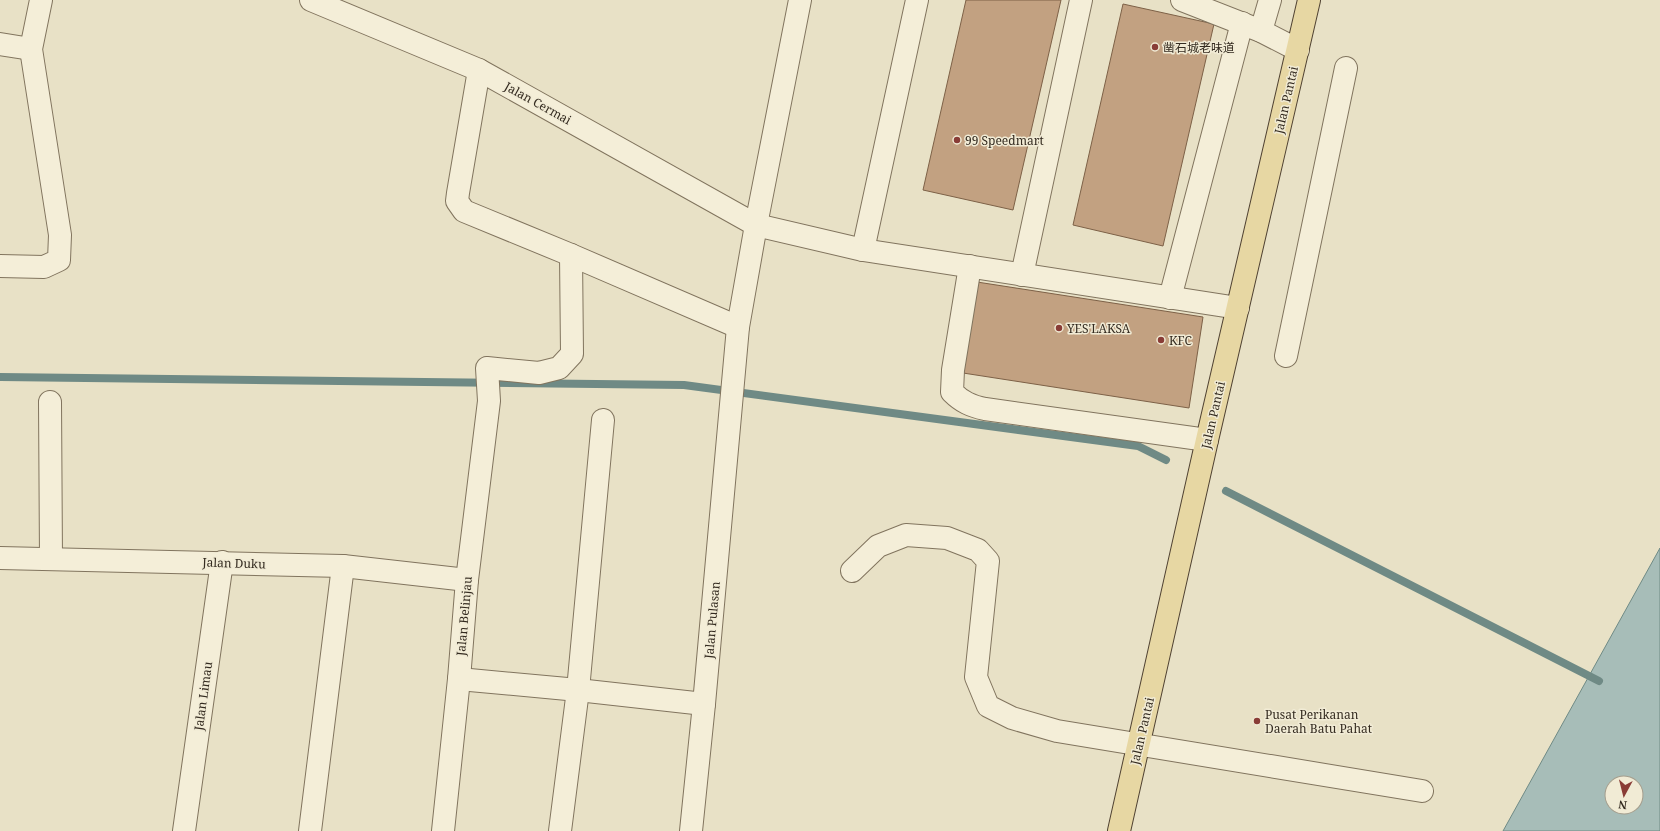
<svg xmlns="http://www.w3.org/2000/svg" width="1660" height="831" font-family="'Noto Serif','Noto Sans SC',serif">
<rect width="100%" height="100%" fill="#e8e1c6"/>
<path fill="#a7bdb8" stroke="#6f8a85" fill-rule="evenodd" d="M1660,548V831H1503ZM1612,783H1636V807H1612Z"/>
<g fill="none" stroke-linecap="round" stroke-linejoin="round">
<g stroke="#6f8a85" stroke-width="8">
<path d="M0,377L684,385L1138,446L1166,460"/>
<path d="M1226,491L1599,681"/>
</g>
</g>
<g fill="#c2a181" stroke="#7d6147">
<path d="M966,0H1061L1013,210L923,190Z"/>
<path d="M1123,4L1214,24L1163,246L1073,225Z"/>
<path d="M977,282L1203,317L1189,408L963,373Z"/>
</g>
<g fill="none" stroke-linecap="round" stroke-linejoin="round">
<g stroke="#81745e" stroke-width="24">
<g id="minor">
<path d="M311,0L479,70L756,225L863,250L1238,308"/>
<path d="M1182,0L1261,31L1298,50"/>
<path d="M1261,31L1270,0"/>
<path d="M0,44L31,49"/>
<path d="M479,70L458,193L457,201L464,211L571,255L738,327"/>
<path d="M863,250L917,0"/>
<path d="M0,266L44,267L59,260L60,235L31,49L41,0"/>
<path d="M970,266L953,370L952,392C962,402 971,406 985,409L1207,440"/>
<path d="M1022,275L1081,0"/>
<path d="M1170,298L1242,23"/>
<path d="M1286,356L1346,68"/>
<path d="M50,402L51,559"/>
<path d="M0,558L343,566L467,580"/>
<path d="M852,571L878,546L906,535L947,538L978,550L988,561L976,677L988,706L1012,718L1057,731L1422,791"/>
<path d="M459,679L578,690L704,704"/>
<path d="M184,831L222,562"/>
<path d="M310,831L343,566"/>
<path d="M443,831L459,679L467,580L489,401L487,368L539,373L559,368L572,354L571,255"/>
<path d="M560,831L578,690L603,420"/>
<path d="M691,831L704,704L738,327L756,225L800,0"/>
</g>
</g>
<g stroke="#504232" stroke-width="24">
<path id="major" d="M1119,831L1207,440L1309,0"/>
</g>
<use href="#minor" stroke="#f4eed8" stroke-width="22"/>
<use href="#major" stroke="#e7d7a3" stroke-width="22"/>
</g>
<g fill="#893c36" stroke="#f1ebd5" stroke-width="1.5">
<circle cx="1155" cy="47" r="4"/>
<circle cx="957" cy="140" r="4"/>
<circle cx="1059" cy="328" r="4"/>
<circle cx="1161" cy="340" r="4"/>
<circle cx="1257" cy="721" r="4"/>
</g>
<g text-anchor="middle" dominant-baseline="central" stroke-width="3" stroke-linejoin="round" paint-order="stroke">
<g font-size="12" fill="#342b20" stroke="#f1ebd5" text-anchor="start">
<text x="1163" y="47">凿石城老味道</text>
<text x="965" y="140">99 Speedmart</text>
<text x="1067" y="328">YES'LAKSA</text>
<text x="1169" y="340">KFC</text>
<text x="1265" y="714">Pusat Perikanan<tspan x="1265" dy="14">Daerah Batu Pahat</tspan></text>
</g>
<g font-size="12" fill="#342b20" stroke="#f1ebd5">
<text transform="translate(1286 100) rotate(-77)">Jalan Pantai</text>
<text transform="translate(538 103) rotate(29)">Jalan Cermai</text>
<text transform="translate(1213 415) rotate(-77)">Jalan Pantai</text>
<text transform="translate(234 563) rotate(2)">Jalan Duku</text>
<text transform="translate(464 616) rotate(-85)">Jalan Belinjau</text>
<text transform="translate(712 620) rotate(-85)">Jalan Pulasan</text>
<text transform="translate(203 696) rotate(-82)">Jalan Limau</text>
<text transform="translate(1142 731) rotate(-77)">Jalan Pantai</text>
</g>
</g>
<g transform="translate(1624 795) rotate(187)"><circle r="19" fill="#f1ebd5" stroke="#a59e8d"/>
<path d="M0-3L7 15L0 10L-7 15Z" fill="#893c36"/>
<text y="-6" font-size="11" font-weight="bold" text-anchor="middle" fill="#342b20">N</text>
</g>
</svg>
